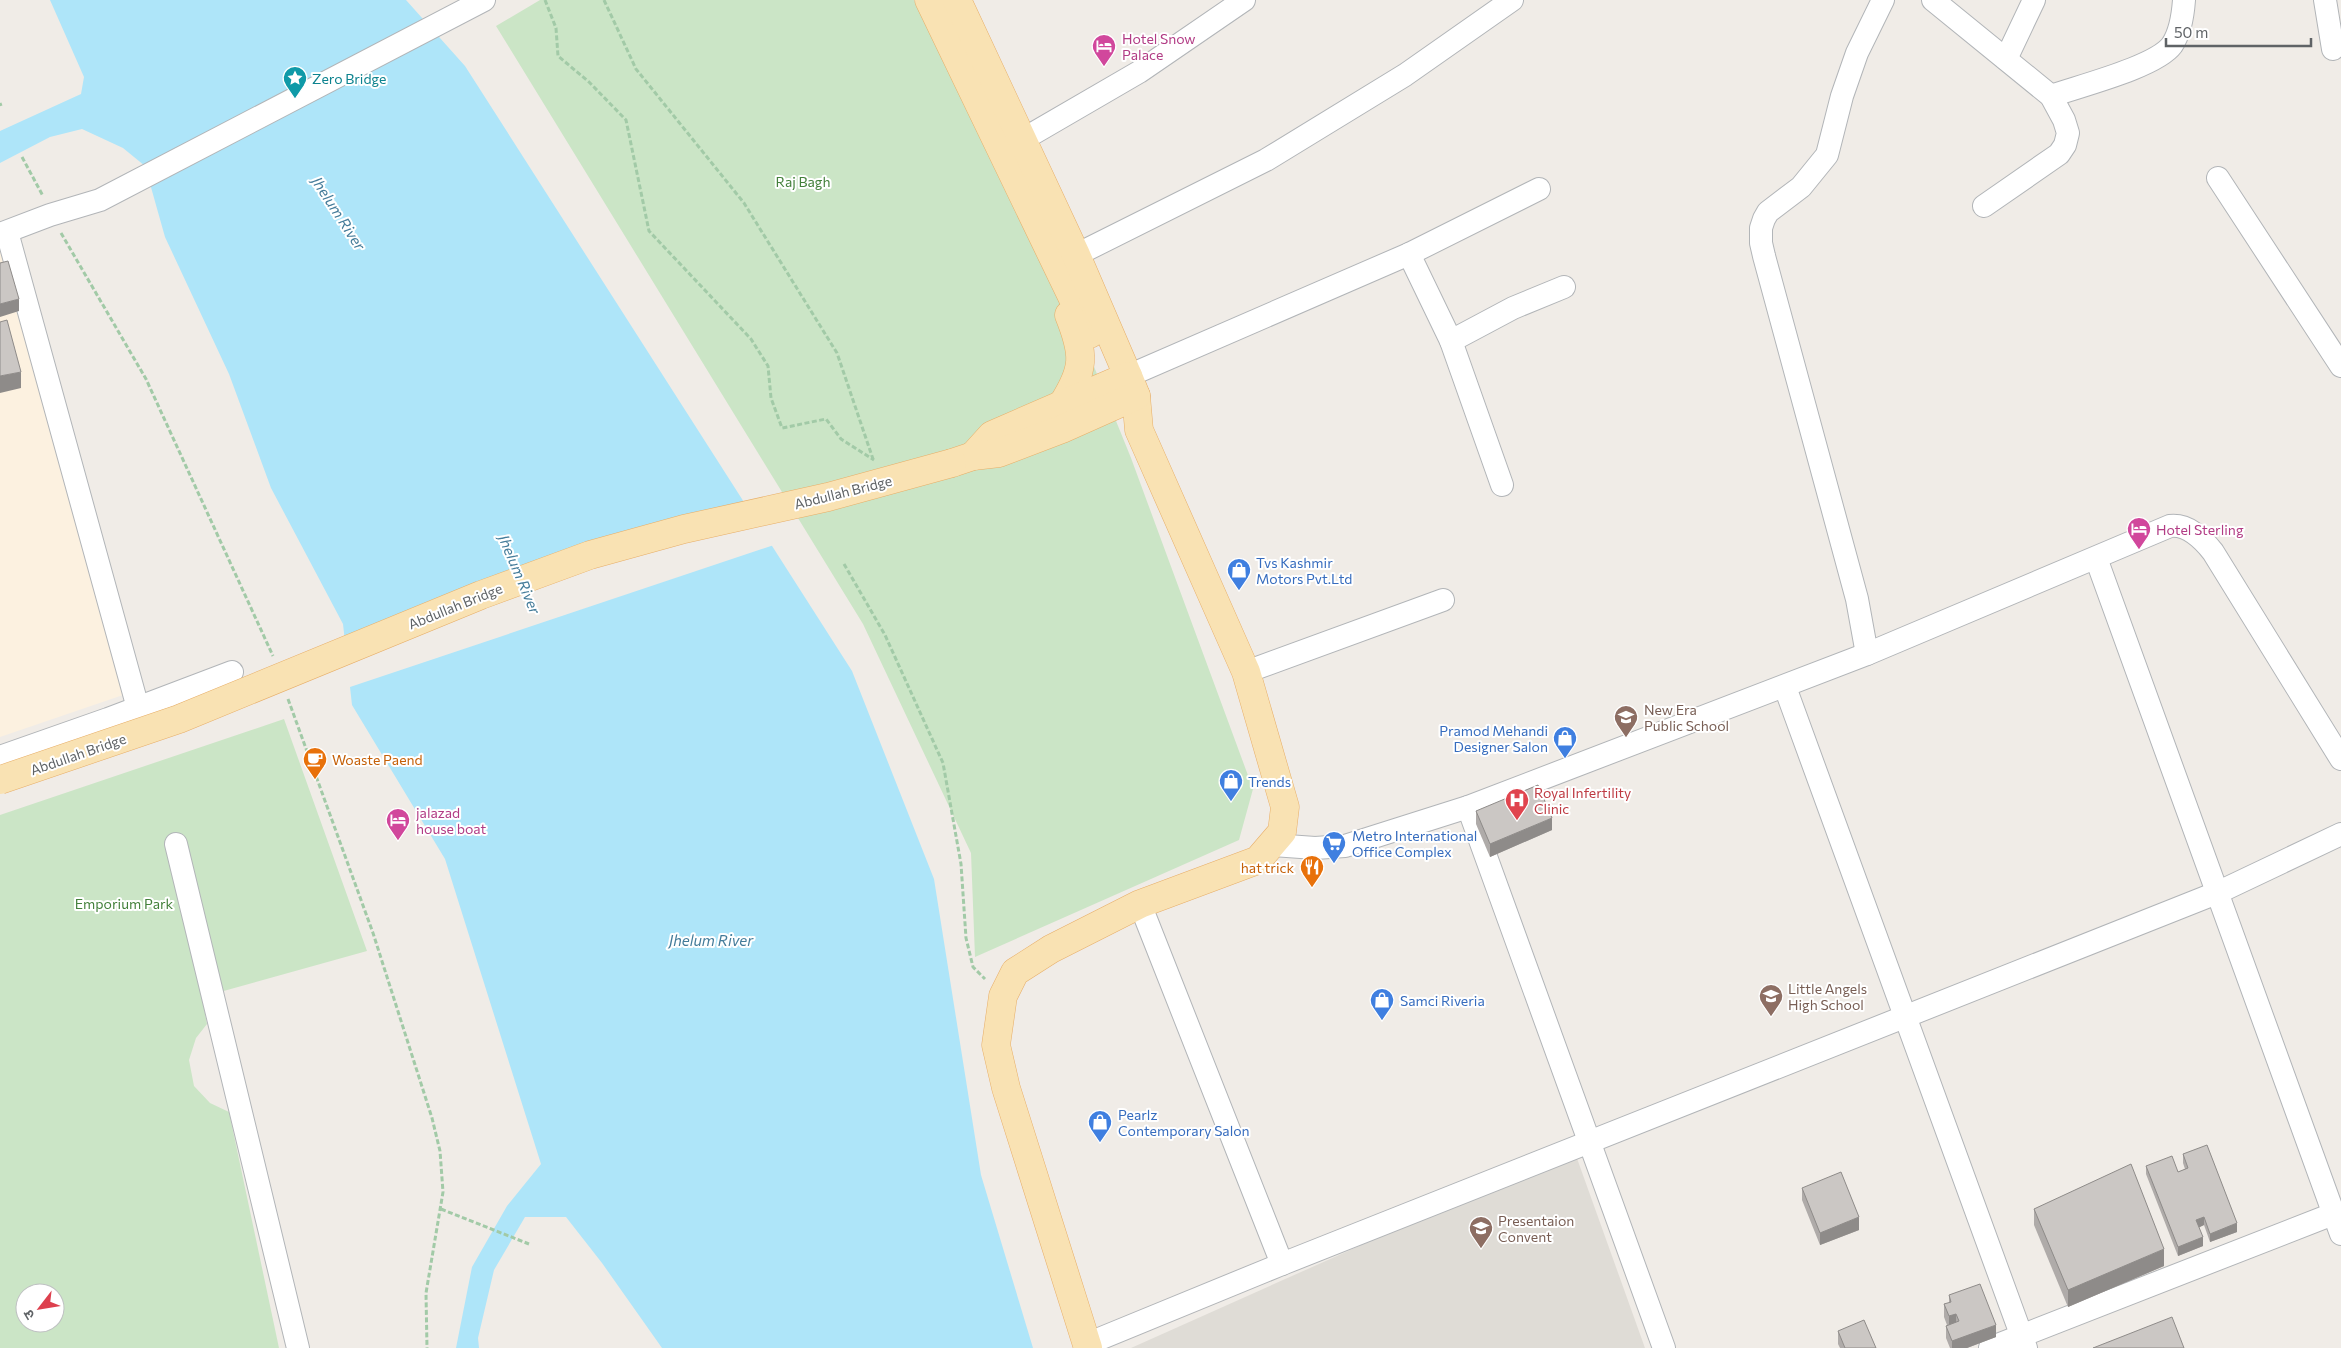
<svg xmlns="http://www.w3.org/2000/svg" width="2341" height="1348" font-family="Commissioner,'Noto Sans Devanagari',sans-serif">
<rect width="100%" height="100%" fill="#f0ece7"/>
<path fill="#fcf1e0" d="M0,244L126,694L0,737Z"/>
<path fill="#dfdcd6" d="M1574,1150L1645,1348H1131Z"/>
<g fill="#cbe5c6" fill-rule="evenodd">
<path d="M540,0H914L1080,332L1131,458L1253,789L1239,840L975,957L971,853L863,624L496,26Z"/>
<path d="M284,719L367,951L202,997L207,1024L196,1038L189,1060L194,1086L210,1103L229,1112L279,1348H0V815ZM25,1293H55V1323H25Z"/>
</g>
<path fill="#aee5f9" d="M50,0H406L465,66L852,671L934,879L981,1175L1033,1348H662L602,1263L566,1217H525L494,1270L478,1338L479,1348H456L472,1267L507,1206L541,1164L445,859L352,705L343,624L271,488L229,374L165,237L145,166L123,148L82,129L50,137L0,163V131L81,94L84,77Z"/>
<path fill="#f0ece7" d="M752,510L774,545L347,688L343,646Z"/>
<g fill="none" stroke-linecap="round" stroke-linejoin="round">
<g stroke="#b2b5b8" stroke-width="24">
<g id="minor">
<path d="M1933,0L2051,96L2064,120L2068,133L2065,145L2059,154L1984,206"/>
<path d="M2325,0L2333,49"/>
<path d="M2006,59L2034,0"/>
<path d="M2051,96C2079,86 2156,67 2172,45C2180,33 2183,14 2184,0"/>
<path d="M1022,140L1139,72L1244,0"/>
<path d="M2218,178L2341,366"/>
<path d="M7,232L138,708"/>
<path d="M0,234L50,215L100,200L484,0"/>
<path d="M1409,254L1451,341L1502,485"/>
<path d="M1076,255L1266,160L1405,75L1512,0"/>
<path d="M1451,341L1513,308L1564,287"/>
<path d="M1128,376L1409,254L1539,189"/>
<path d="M2096,558L2341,1234"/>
<path d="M1867,654L1857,599L1764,256L1761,243V228L1764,219L1768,212L1801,187L1827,155L1842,96L1857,53L1883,0"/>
<path d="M1246,672L1443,600"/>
<path d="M1785,687L2026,1348"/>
<path d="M0,757L108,719L232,672"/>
<path d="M1468,807L1664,1348"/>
<path d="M176,844L298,1348"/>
<path d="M1273,845L1315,848L1345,846L1468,807L1867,654L2170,526C2188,524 2202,538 2213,552L2341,759"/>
<path d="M1140,904L1282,1264"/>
<path d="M1087,1344L1282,1264L2219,892L2341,834"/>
<path d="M1990,1348L2333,1214"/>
</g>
</g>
<g stroke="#e7ae68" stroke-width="29">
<g id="major">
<path d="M929,0L1090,334"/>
<path d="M957,0L1076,255L1128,376L1136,396L1139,430L1246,672L1285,807L1282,832L1258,860L1140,904L1051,949L1015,972L1003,996L996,1045L1006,1088L1088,1348"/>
<path d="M1062,405C1085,369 1085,355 1069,315"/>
<path d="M973,456L992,435L1128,376"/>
<path d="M952,463L973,456L999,453L1062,429L1136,396"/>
</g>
</g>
<g stroke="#a2caa7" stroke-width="3" stroke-dasharray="5 2.5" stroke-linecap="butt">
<path d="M545,0L556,28L558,56L589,82L626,120L649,231L751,339L768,366L771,398L782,428L826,419L841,439L874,460"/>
<path d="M604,0L636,69L744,203L837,353L873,459"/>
<path d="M0,103L1,106"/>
<path d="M22,157L43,196"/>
<path d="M61,233L146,379L273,656"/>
<path d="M844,564L885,635L943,763L961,864L966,938L973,967L985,979"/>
<path d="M288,699L373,933L432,1118L440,1151L443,1192L426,1293L427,1348"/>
<path d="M441,1209L529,1244"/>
</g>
<use href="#minor" stroke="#fff" stroke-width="22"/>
<use href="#major" stroke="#f9e2b3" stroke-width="28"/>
<g stroke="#e7ae68" stroke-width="29" stroke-linecap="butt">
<path id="major-bridge" d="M0,780L179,719L481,595L590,555L684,529L828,497L952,463"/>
</g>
<use href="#major-bridge" stroke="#f9e2b3" stroke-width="28"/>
</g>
<g fill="#afaba9">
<path d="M1476,811L1552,830L1490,857L1476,824Z"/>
<path d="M2183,1154L2237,1232L2210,1242L2204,1225L2199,1227L2203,1246L2178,1256L2146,1174V1166L2178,1172L2185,1169L2183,1163Z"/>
<path d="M1802,1188L1859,1230L1820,1245L1802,1200Z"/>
<path d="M2034,1209L2164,1266L2068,1307L2034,1225Z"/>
<path d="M1949,1295L1996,1337L1967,1348H1950L1946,1338V1326L1947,1325L1944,1317V1304L1949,1303Z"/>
<path d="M1838,1331L1876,1348H1840L1838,1344Z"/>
</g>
<g fill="#8e8b89">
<path d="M19,299V311L0,317V304Z"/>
<path d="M21,372V388L0,393V376Z"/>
<path d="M1552,818V830L1490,857V844Z"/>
<path d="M1859,1217V1230L1820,1245V1233Z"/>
<path d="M2204,1217V1225L2196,1229V1220Z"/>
<path d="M2237,1223V1232L2210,1242V1234Z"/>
<path d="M2203,1237V1246L2178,1256V1247Z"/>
<path d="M2164,1249V1266L2068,1307V1290Z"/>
<path d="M1956,1314V1326L1949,1329V1316Z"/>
<path d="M1996,1325V1337L1967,1348H1952V1341Z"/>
</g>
<g fill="#cbc7c4" stroke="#8e8b89">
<path d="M8,261L19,299L0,304V263Z"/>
<path d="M7,320L21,372L0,376V322Z"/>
<path d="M1538,785L1552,818L1490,844L1476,811Z"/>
<path d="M2207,1145L2237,1223L2210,1234L2204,1217L2196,1220L2203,1237L2178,1247L2146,1166L2172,1156L2178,1172L2188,1168L2183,1154Z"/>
<path d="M2131,1164L2164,1249L2068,1290L2034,1209Z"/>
<path d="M1841,1172L1859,1217L1820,1233L1802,1188Z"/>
<path d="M1980,1284L1996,1325L1952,1341L1946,1326L1959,1321L1956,1314L1949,1316L1944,1304L1951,1302L1949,1295Z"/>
<path d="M2172,1317L2184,1348H2093Z"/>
<path d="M1864,1320L1876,1348H1845L1838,1331Z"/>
</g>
<defs>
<g id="hotel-pin" transform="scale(1.25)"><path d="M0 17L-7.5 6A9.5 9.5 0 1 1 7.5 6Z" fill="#d1479c" stroke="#fff"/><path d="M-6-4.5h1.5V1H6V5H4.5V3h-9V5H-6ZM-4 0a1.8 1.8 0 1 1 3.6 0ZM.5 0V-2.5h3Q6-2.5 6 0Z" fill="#fff"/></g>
<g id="sight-pin" transform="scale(1.25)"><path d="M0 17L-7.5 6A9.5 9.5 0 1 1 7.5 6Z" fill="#0f9aa8" stroke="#fff"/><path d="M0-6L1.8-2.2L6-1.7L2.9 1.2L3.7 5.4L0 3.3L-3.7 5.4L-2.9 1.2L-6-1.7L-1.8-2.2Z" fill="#fff"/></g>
<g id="shop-pin" transform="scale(1.25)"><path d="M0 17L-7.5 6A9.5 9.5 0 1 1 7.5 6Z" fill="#3f7fe0" stroke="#fff"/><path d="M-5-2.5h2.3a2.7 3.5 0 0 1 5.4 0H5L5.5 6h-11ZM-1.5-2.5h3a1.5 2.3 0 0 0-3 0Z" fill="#fff"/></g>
<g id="school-pin" transform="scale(1.25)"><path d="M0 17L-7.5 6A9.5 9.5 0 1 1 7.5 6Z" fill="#8d6e63" stroke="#fff"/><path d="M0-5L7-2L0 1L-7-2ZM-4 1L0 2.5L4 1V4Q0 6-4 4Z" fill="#fff"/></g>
<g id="cafe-pin" transform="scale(1.25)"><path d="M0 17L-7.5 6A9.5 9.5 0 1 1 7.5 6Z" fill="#e8710a" stroke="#fff"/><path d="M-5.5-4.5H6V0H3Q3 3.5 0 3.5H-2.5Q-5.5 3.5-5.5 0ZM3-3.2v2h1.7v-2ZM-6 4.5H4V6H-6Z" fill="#fff"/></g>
<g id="hospital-pin" transform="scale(1.25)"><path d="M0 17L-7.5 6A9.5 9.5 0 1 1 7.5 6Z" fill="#e0444e" stroke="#fff"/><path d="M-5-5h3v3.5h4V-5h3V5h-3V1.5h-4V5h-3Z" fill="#fff"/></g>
<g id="supermarket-pin" transform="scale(1.25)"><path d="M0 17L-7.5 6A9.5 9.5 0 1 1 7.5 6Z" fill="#3f7fe0" stroke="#fff"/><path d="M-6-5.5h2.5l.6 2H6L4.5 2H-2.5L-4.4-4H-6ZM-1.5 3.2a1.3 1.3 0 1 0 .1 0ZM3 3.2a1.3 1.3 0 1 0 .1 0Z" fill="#fff"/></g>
<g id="restaurant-pin" transform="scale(1.25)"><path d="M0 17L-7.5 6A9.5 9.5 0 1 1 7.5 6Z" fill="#e8710a" stroke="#fff"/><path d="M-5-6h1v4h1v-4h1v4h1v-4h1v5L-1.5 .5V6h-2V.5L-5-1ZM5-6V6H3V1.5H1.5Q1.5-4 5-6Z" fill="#fff"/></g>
</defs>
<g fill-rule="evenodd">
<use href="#hotel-pin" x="1104" y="46"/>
<use href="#sight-pin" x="295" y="78"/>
<use href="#hotel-pin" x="2139" y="529"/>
<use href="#shop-pin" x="1239" y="570"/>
<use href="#school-pin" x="1626" y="717"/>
<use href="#shop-pin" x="1565" y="738"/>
<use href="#cafe-pin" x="315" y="759"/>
<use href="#shop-pin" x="1231" y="781"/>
<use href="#hospital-pin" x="1517" y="800"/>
<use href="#hotel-pin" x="398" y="820"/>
<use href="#supermarket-pin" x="1334" y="843"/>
<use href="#restaurant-pin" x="1312" y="867"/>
<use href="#school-pin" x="1771" y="996"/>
<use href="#shop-pin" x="1382" y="1000"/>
<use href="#shop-pin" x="1100" y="1122"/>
<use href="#school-pin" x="1481" y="1228"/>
</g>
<g text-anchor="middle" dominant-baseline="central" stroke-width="4" stroke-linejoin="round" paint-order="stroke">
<g font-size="14" fill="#b23c85" stroke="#fff" text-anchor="start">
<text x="1122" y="38">Hotel Snow<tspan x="1122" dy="16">Palace</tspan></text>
<text x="2156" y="529">Hotel Sterling</text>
<text x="416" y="812">jalazad<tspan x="416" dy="16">house boat</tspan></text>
</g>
<g font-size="14" fill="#0d838f" stroke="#fff" text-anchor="start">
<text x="312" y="78">Zero Bridge</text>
</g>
<g font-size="14" fill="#43803b" stroke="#fff">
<text x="803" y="181">Raj Bagh</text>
<text x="124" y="903">Emporium Park</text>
</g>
<g font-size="14" fill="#5f6366" stroke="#fff">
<text transform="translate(843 492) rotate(-14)">Abdullah Bridge</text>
<text transform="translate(455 606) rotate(-22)">Abdullah Bridge</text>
<text transform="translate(78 754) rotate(-19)">Abdullah Bridge</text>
</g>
<g font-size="14" fill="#366cbe" stroke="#fff" text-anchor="start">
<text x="1256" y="562">Tvs Kashmir<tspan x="1256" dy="16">Motors Pvt.Ltd</tspan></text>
<text x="1548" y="730" text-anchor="end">Pramod Mehandi<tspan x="1548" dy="16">Designer Salon</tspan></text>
<text x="1248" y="781">Trends</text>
<text x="1352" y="835">Metro International<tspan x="1352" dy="16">Office Complex</tspan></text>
<text x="1400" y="1000">Samci Riveria</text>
<text x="1118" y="1114">Pearlz<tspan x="1118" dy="16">Contemporary Salon</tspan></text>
</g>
<g font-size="14" fill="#785e54" stroke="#fff" text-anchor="start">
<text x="1644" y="709">New Era<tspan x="1644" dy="16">Public School</tspan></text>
<text x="1788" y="988">Little Angels<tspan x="1788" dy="16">High School</tspan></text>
<text x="1498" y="1220">Presentaion<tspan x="1498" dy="16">Convent</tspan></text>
</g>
<g font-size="14" fill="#c56008" stroke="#fff" text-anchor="start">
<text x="332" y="759">Woaste Paend</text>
<text x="1294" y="867" text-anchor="end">hat trick</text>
</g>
<g font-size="14" fill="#be3a42" stroke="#fff" text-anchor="start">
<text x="1534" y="792">Royal Infertility<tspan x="1534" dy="16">Clinic</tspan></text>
</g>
<g font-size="15" font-style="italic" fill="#447c9a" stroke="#fff">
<text transform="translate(339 213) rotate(57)">Jhelum River</text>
<text transform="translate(520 574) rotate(67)">Jhelum River</text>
<text x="711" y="940">Jhelum River</text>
</g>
</g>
<g transform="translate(40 1308) rotate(239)"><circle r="24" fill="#ffffff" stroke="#bfc1c2"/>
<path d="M0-4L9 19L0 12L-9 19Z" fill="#dd404e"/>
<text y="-8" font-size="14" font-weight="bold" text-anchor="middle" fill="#5f6366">उ</text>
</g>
<path d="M2166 38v8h145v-8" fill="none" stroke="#5f6366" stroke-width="2.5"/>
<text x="2174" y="38" font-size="15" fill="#5f6366" stroke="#ffffff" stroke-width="4" paint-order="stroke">50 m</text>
</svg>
